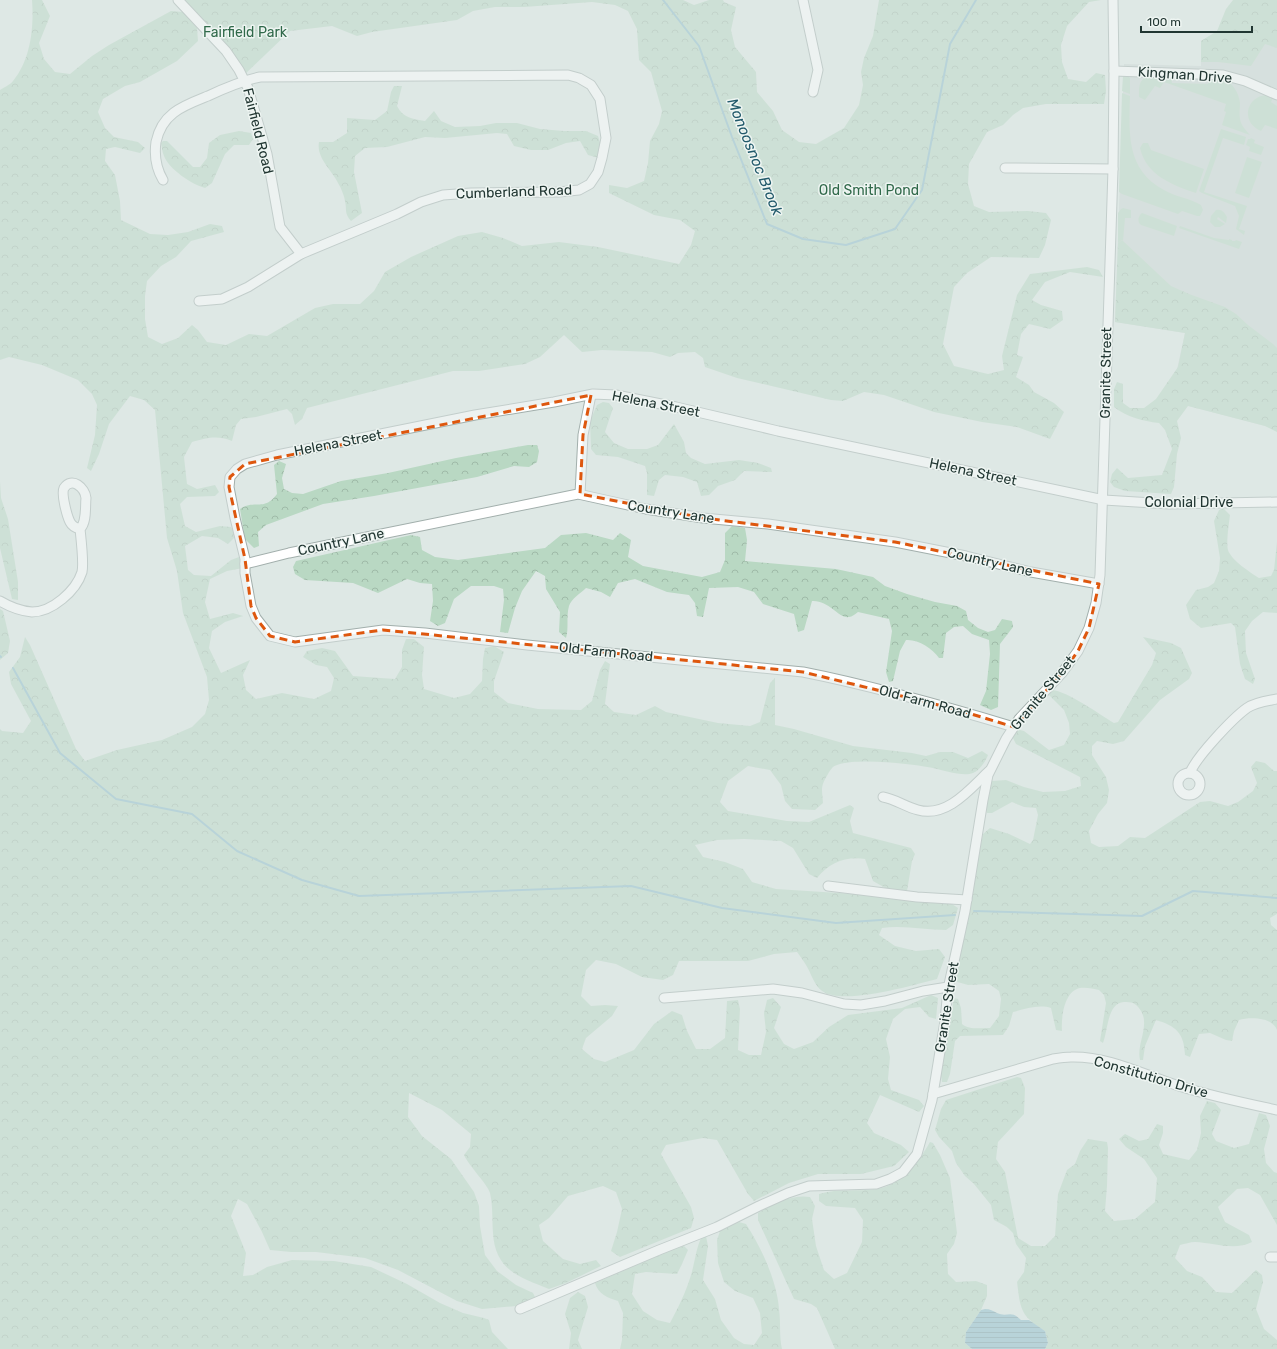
<svg xmlns="http://www.w3.org/2000/svg" width="1277" height="1349" font-family="Rubik,sans-serif">
<defs>
<pattern id="forest-crowns" width="20" height="18" patternUnits="userSpaceOnUse"><rect width="20" height="18" fill="#b9d8c3"/><path d="M2 6a3 3 0 1 1 6 0M12 15a3 3 0 1 1 6 0" fill="none" stroke="#9fbaa8"/></pattern>
<pattern id="water-rules" width="6" height="5" patternUnits="userSpaceOnUse"><rect width="6" height="5" fill="#8bbbc9"/><path d="M0 2.5h6" fill="none" stroke="#7199a4"/></pattern>
</defs>
<rect width="100%" height="100%" fill="#dee8e5"/>
<path fill="#cdd8d4" d="M1277,0V429L1170,401L1185,333L1115,322L1124,64L1201,66V41Z"/>
<g fill="#b9d8c3">
<path d="M1123,76H1128L1130,78V94L1122,91Z"/>
<path d="M1148,76L1171,77L1172,83L1208,84L1209,78C1213,79 1218,78 1222,79C1232,81 1239,93 1240,103C1240,108 1239,114 1240,119C1241,126 1246,130 1250,135L1222,125L1226,112L1224,111L1226,104L1164,82L1160,88L1155,86L1145,100L1139,97C1139,88 1138,80 1148,76Z"/>
<path d="M1122,93L1130,96C1129,133 1126,170 1164,190C1175,197 1190,198 1201,205L1203,210L1200,216H1197L1182,211L1178,214L1122,194L1119,192Z"/>
<path d="M1269,95L1273,98L1271,102L1277,106V129L1265,125L1261,131C1239,122 1247,94 1269,95Z"/>
<path d="M1221,129L1246,137L1244,145L1223,138L1204,192L1247,206L1239,229L1245,231L1244,235L1236,229L1239,216L1235,206L1202,193L1199,191Z"/>
<path d="M1251,138L1255,140L1254,143L1264,147L1261,155L1249,151L1250,147L1246,145L1248,139H1250Z"/>
<path d="M1143,143H1148L1151,150L1204,169L1196,193C1172,185 1146,175 1140,148Z"/>
<path d="M1247,157L1262,162L1249,198L1235,193Z"/>
<path d="M1123,208L1131,210V218H1125L1123,241L1122,240L1118,243V213L1121,209Z"/>
<path d="M1216,210C1222,209 1224,212 1227,217L1226,223L1218,217L1217,219L1225,224L1220,227H1215L1210,222L1211,216Z"/>
<path d="M1142,213L1177,226L1174,236L1141,225C1137,222 1138,216 1142,213Z"/>
<path d="M1180,226L1214,238L1229,240V239L1232,240V241H1235L1236,240L1242,242L1239,249L1179,228Z"/>
</g>
<g fill="url(#forest-crowns)">
<path d="M32,0H42L50,16L39,43L44,59L55,72L70,74L92,56L109,45L171,11L183,12L197,28L198,41L177,61L140,82L125,86L103,99L98,112L105,128L114,137L138,142L145,148L140,153L115,147L106,149L105,161L115,175L120,201L121,220L150,234L168,235L188,232L210,224L222,226L224,232L191,241L176,257L161,266L147,281L145,296V319L148,337L162,344L178,338L192,325L198,330L207,342L226,345L249,334L267,336L315,308L333,304H360L374,291L385,272L411,257L458,236L482,232L503,238L522,246L559,242L598,247L679,264L691,245L695,231L680,220L654,215L609,193V185L627,188L644,181L648,163L650,141L659,124L662,111L651,72L639,60L637,29L628,11L615,5L592,2L524,7H495L473,11L457,20L372,32L357,36L332,26L290,31L241,78L179,0H683L694,5L709,0H723L724,2L736,7L731,30L735,47L756,72L757,92L773,111L782,130L799,142L816,144L844,128L859,105L863,85L861,72L864,58L873,36L879,0H1101L1089,2L1067,26L1061,45L1062,62L1068,79L1086,82L1096,73L1105,75L1106,91L1104,104H1046L1023,108L1013,115L1003,125L987,132L969,164L968,184L974,206L989,212L1028,211L1046,213L1051,220L1045,245L1039,258L991,257L967,273L954,287L943,344L954,366L988,374L1004,370L1002,356L1017,295L1030,274L1087,267L1099,270L1103,277L1070,272L1045,282L1032,300L1041,305L1062,311L1063,320L1050,329L1029,324L1021,334L1017,355L1023,357L1016,377L1029,385L1034,392L1054,403L1064,412L1050,439L1017,427L982,422L934,412L884,395L864,392L843,401L831,400L737,378L705,367L703,358L695,352L678,353L670,357L652,352L602,350L582,352L564,335L540,357L525,364L479,371H453L307,408L302,419L295,425L292,414L287,409L256,417L241,419L236,425L232,441C216,435 208,438 192,442L184,457L187,484L197,489L215,485L219,492L215,496L187,497L180,504L185,526L196,532L220,526L231,527L236,536L228,544L218,538L202,536L185,546L188,570L194,575L211,576L231,560L239,557L243,568L227,571L210,579L205,602L210,619L233,613L243,616L225,622L212,631L209,648L221,673L250,660L243,675L246,690L256,699L282,693L314,699L331,691L334,678L327,667L316,665L303,657L307,651L322,648L335,651L353,676L395,679L402,667V650L406,639H414L424,647L422,675L424,689L454,698L470,694L482,681L483,659L485,648L494,646L504,652L494,681V692L508,703L538,709L581,710L592,701L600,670L605,661L610,664L605,704L614,712L636,715L655,706L666,712L718,723L750,726L760,722L770,683L775,678V725L794,729L853,746L912,753L926,756L940,752H953L968,758L982,751L988,755C986,761 979,771 973,773C963,777 943,770 933,768C913,764 849,756 833,767C831,769 829,772 828,774C820,787 822,789 823,803L815,810L792,809L785,801L781,785L770,770L748,766L728,781L720,802L728,811L787,821L809,822L850,805L854,808L850,821L853,833L911,848L915,854L912,861L907,891L887,889L873,881L865,859C846,856 829,863 817,878L809,874L793,848L781,841L744,839L717,840L695,845L703,857L725,862L743,869L752,882L776,889L855,894L952,904L958,908L953,925L946,930C925,930 903,925 882,928L879,935L895,946L916,951L939,949L945,957L937,979C913,985 843,1006 822,991C814,985 811,973 806,965C803,960 800,956 797,952L774,954L748,961H679L673,975L663,980L642,977L616,964L596,960L586,970L581,996L591,1006L605,1005L618,1006L612,1016L586,1038L582,1049L594,1059L605,1062L634,1050L654,1024L672,1011L682,1015L687,1031L696,1049H710L725,1038L727,1001L738,1000L740,1009L738,1050L749,1055H761L766,1032L764,1013L767,1000L773,998L781,1007L774,1028L784,1044L794,1049L813,1042L829,1027L848,1015L902,1008L931,995L938,998L936,1019L929,1017L920,1007L905,1009L893,1019L886,1039L890,1057L888,1079L891,1090L919,1100L924,1106L919,1112L880,1095L867,1123L874,1133L901,1145L909,1152L894,1166L861,1174H818L789,1183L754,1201L748,1194L717,1140L703,1138L666,1145L661,1154L691,1207L694,1218L691,1228L620,1257L611,1251L617,1232L622,1209L616,1192L603,1186L568,1196L549,1218L539,1225L543,1241L563,1259L580,1264L596,1260L601,1266L566,1283L549,1289C519,1277 495,1270 493,1233C492,1220 493,1206 490,1193C488,1185 469,1166 464,1155L470,1147L471,1134L442,1110L409,1093L408,1117L422,1136L451,1159L474,1192L479,1206L480,1226L485,1255L497,1271L516,1285L533,1293L535,1297L517,1306L482,1309L457,1301L398,1270L365,1258L316,1252H291L270,1250L262,1232L247,1204L238,1199L231,1216L246,1253L243,1276L253,1275L267,1267L292,1260L334,1261L371,1267L407,1284L440,1303L463,1313L484,1318L489,1320L492,1332L508,1349H0V729L2,731L23,733L31,721L11,684L9,672L20,657L25,637L30,645L76,749L85,761L117,750L162,740L192,727L205,714L209,700L207,677L183,613L177,571L167,538L155,410L144,400L130,396L109,424L99,454L91,471L87,468L95,435L97,405L92,394L78,380L42,365L9,357L0,360V90C4,87 10,85 13,81C31,59 34,27 32,0Z"/>
<path d="M1233,0H1277V48L1265,44L1251,66L1218,62H1201V41L1217,31L1226,9Z"/>
<path d="M394,86H402L397,106C403,118 413,119 425,121L434,111L441,121L455,127L480,126L496,123H517L540,129L564,131H586L598,136L601,146L599,158L588,155L580,141L566,143L548,150H531L514,146L507,134L497,133L445,138L425,137L387,147L365,148L355,156L354,172L362,213L351,221C344,213 347,210 345,201C344,195 341,188 338,183C332,170 316,158 319,142H333L347,133V118L375,120L387,111L391,92Z"/>
<path d="M239,131L251,133L253,139L249,145H234L225,154L212,183L205,188C191,184 169,169 164,156C162,152 162,147 161,143L163,141H167L193,167H200L207,158L209,143L220,135Z"/>
<path d="M1122,240L1171,286L1189,294L1225,307L1236,314L1248,325L1273,344L1277,348V432L1265,426L1188,406L1177,421L1181,438L1177,454L1174,487L1171,494L1125,491L1114,487L1110,482L1112,474L1117,468L1128,478L1162,475L1172,449L1165,430L1159,423C1142,421 1127,417 1114,407V389L1117,382L1123,384V403L1130,408H1144L1156,399L1178,367L1185,333L1115,322L1118,243Z"/>
<path d="M603,402L609,403L613,408L605,432L614,443L628,449H647L658,445L674,424L684,442L686,453L691,458L705,464L739,460L758,463L771,468L772,472L744,471L735,480L718,486L709,495L701,496L697,482L683,477L665,475L659,480L654,496L647,495V473L645,466L618,457L596,455L591,449L590,421L597,405Z"/>
<path d="M528,445H537L539,451L537,462L529,467L514,466L477,477L374,496L323,504L266,525L258,532L259,546L254,548L245,539L240,509C255,499 264,512 277,494L274,465L279,461L286,464L282,478L284,489L292,493L303,494L341,481L388,473L456,458Z"/>
<path d="M0,481L1,498L8,519L18,582V600L12,599L0,548Z"/>
<path d="M1223,508L1230,515C1229,523 1226,543 1228,550C1231,560 1251,573 1259,578L1271,576L1274,570L1277,542V613L1263,612L1252,621L1245,631L1246,653L1255,679L1253,684L1245,679L1240,664L1235,627L1231,623L1201,628L1190,619L1186,605L1196,590L1208,587L1214,583L1219,571L1220,558L1214,521L1219,510Z"/>
<path d="M732,526L745,528L747,540L745,561L836,569L873,577L885,586L907,594L935,602L957,606L966,611L968,620L978,628L988,632L995,630L1002,619L1012,621L1013,627L1000,644L998,707L991,710L980,705L986,691L990,654L989,640L972,634L963,626L954,627L946,633L943,658H939C932,648 918,639 906,640L900,651L893,681L889,682L886,672L892,631L889,619L858,612C855,614 852,617 849,617C839,619 829,600 812,601L804,630L798,632L794,614L763,604L754,592L738,587L709,588L703,617L697,616L695,603L689,595L667,592L635,579L618,583L610,597L601,592L586,588C581,593 571,599 569,606C566,617 569,628 566,638L559,632L560,612L546,589L545,576L536,571L522,591L515,608L508,633L500,632L504,600L503,589L494,586H471L454,599L445,623L438,626L430,621L433,601L432,584L420,583L407,579L378,593L353,583L305,580L295,574L293,567L296,561L411,535L420,537L422,550L435,557L458,560L545,548L561,535L586,533L613,540L620,533L631,540L628,557L643,566L702,577L720,572L725,560V533Z"/>
<path d="M0,609L3,611L10,641L8,653L0,660Z"/>
<path d="M1143,637L1171,643L1181,648L1192,673L1189,679L1160,700L1124,741L1113,744L1097,741L1092,746V755L1106,777L1109,790L1107,803L1098,814L1089,831L1091,843L1099,847L1118,846L1130,837L1145,838L1200,802L1210,801L1228,806L1238,802L1253,791L1257,783L1251,767L1256,761L1265,763L1274,771H1277V914L1270,918L1271,925L1277,930V1030C1272,1017 1250,1017 1239,1020L1234,1031L1232,1041L1226,1040L1210,1033L1199,1034L1190,1057L1185,1055C1184,1033 1176,1026 1156,1020L1145,1046L1143,1060H1140C1137,1047 1145,1034 1144,1021C1144,1014 1139,1006 1133,1003C1131,1002 1127,1002 1124,1002C1107,1003 1108,1031 1103,1043L1100,1041L1106,1003L1104,995L1099,990C1094,989 1086,987 1080,988C1064,991 1061,1018 1062,1031L1056,1030L1051,1008C1039,1004 1025,1009 1013,1012L1009,1026L1003,1035L960,1036L955,1041L950,1074L947,1082H942L941,1075L954,998L958,999L961,1008L962,1024C969,1030 981,1028 990,1028L999,1016L1001,999L999,991L989,984L968,985L954,981L972,893L983,834L990,828L1009,834L1030,844L1033,840L1038,815L1036,808L1024,807L1012,802L992,813H987L986,808L992,781L1006,780L1024,787L1043,792L1065,791L1081,786L1080,777L1016,744L1012,736L1016,729L1024,731L1049,750L1064,745L1070,734L1069,723L1064,710L1049,695L1052,690C1067,691 1099,714 1114,723L1118,722L1152,665L1156,653Z"/>
<path d="M1017,1077L1021,1078L1025,1088L1024,1114L998,1142L996,1159L1005,1172L1018,1238L1031,1246H1045L1055,1236L1058,1194L1067,1170L1075,1164L1080,1151L1088,1139L1107,1142L1108,1148L1107,1186L1105,1211L1114,1221L1135,1219L1155,1202L1157,1178L1144,1159L1126,1147L1119,1139L1125,1134L1139,1141L1148,1139L1157,1124L1163,1126V1133L1159,1145L1163,1154L1189,1160L1197,1150L1201,1133L1200,1116L1207,1101L1215,1103L1221,1110L1212,1134L1216,1141L1234,1148L1249,1144L1259,1113L1266,1115L1270,1126L1264,1149L1266,1163L1274,1172L1277,1173V1225L1260,1195L1248,1188L1237,1189L1218,1207L1225,1222L1249,1235L1252,1242C1235,1251 1214,1243 1195,1242C1190,1242 1185,1244 1180,1245L1175,1258L1187,1271L1202,1277L1216,1292L1232,1293L1256,1270L1262,1275L1263,1282L1256,1309L1264,1329L1277,1340V1349H1045L1048,1343L1045,1331C1040,1328 1034,1325 1030,1320C1019,1311 1019,1295 1017,1282L1024,1272L1026,1258L1016,1244L1013,1233L1007,1227L994,1220L991,1205L974,1184L965,1176L956,1163L952,1151L939,1137L935,1130L941,1109L946,1100Z"/>
<path d="M930,1142L933,1143L940,1155L950,1178L957,1233L954,1244L947,1254L948,1274L956,1282L976,1281L987,1285V1296L981,1310L966,1332L965,1343L972,1349H835L817,1308L811,1304L794,1299L758,1220V1213C773,1204 792,1194 810,1197L815,1206L812,1219L816,1246L824,1270L834,1279L847,1273L862,1242L863,1220L855,1208L826,1206L819,1201V1194C839,1188 857,1192 877,1189C903,1184 918,1163 930,1142Z"/>
<path d="M739,1222L746,1224C761,1247 777,1281 779,1309C781,1323 779,1336 782,1349H620L622,1340L623,1313L618,1301C608,1298 598,1294 595,1283L676,1248L684,1246L688,1250L682,1264L677,1274L646,1272L635,1274L632,1294L643,1311L657,1320L670,1323C678,1308 686,1292 691,1275C695,1262 696,1248 702,1236H706L708,1246L703,1280L715,1299L721,1320L734,1338L744,1344L754,1345L762,1333L760,1313L753,1298L735,1291L724,1282L718,1263L717,1240L720,1231Z"/>
<path d="M578,1292L585,1296L588,1307L578,1340L582,1349H569L571,1333L565,1314L570,1298Z"/>
</g>
<path fill="url(#water-rules)" d="M985,1309C990,1309 993,1311 997,1313C1008,1318 1010,1309 1021,1320H1029L1045,1331L1048,1343L1045,1349H972L965,1343L966,1332L981,1310Z"/>
<g fill="none" stroke-linecap="round" stroke-linejoin="round">
<g stroke="#8bbbc9" stroke-width="2">
<path d="M663,0L699,46L732,137L767,224L803,239L846,245L895,229L922,190L950,44L976,0"/>
<path d="M0,656L1,657"/>
<path d="M13,668L60,753L116,799L192,814L237,851L302,880L359,896L631,886L722,908L836,923L955,915"/>
<path d="M974,911L1142,916L1193,891L1277,898"/>
</g>
<g stroke="#a2afac" stroke-width="11">
<g id="minor">
<path d="M178,0L226,51L239,70L248,88L267,154L280,227L301,254"/>
<path d="M803,0L818,70L813,92"/>
<path d="M1114,71L1223,75L1245,81L1277,95"/>
<path d="M1005,168L1113,169"/>
<path d="M163,180C156,168 154,156 156,142C162,113 183,106 208,96C225,88 241,81 260,77L568,75L579,78L591,85L600,99L606,138L602,158L598,172L590,184L579,190L559,192L471,193L443,195L421,202L397,214L301,254L248,287L222,299L199,301"/>
<path d="M580,494L583,435L591,395"/>
<path d="M245,564L289,553L362,538L578,494L646,509L703,518L768,524L895,542L966,556L1031,572L1099,584"/>
<path d="M0,601C10,607 20,611 32,612C52,612 76,591 82,572C84,563 81,539 80,529C87,522 85,507 86,498C85,488 72,476 64,488C61,494 67,516 70,522C72,526 76,528 80,529"/>
<path d="M1014,727C944,706 874,686 803,672L527,645L425,633L383,630L295,642L270,636L256,618L251,606L245,573V559L235,518L229,487L230,477L237,469L245,464L277,455L475,415L554,402L593,394L616,395L676,407L778,431L1104,500L1169,504L1277,502"/>
<circle cx="1189" cy="784" r="11"/>
<path d="M1190,773C1196,757 1233,718 1247,708C1256,702 1267,701 1277,699"/>
<path d="M883,797C895,799 906,807 918,810C947,818 970,789 989,771"/>
<path d="M828,886L917,897L967,900"/>
<path d="M664,998L773,989L802,993L844,1004L861,1005L885,1001L923,991L948,987"/>
<path d="M933,1094L1053,1059C1059,1058 1065,1057 1071,1057C1109,1056 1144,1075 1179,1086C1211,1096 1244,1103 1277,1110"/>
<path d="M1270,1257H1277"/>
<path d="M520,1309L659,1250L717,1227L759,1206L788,1193L809,1186L876,1184L890,1179L903,1172L917,1154L932,1100L945,1021L948,989L965,911L983,800L988,775L1006,739L1019,719L1062,673L1078,651L1089,628L1096,603L1100,575L1113,169L1114,71L1113,0"/>
</g>
</g>
<use href="#minor" stroke="#fff" stroke-width="9"/>
</g>
<path d="M0 0H1277V1349H0ZM591,395L583,435L580,494L703,518L895,542L1099,584L1089,628L1078,651L1062,673L1014,727L955,709L803,672L383,630L295,642L270,636L256,618L251,606L245,559L229,487L230,477L245,464Z" fill="#dee8e5" fill-opacity=".55" fill-rule="evenodd"/>
<path fill="none" stroke="#de570e" stroke-width="3" stroke-dasharray="8 5" stroke-linejoin="round" d="M591,395L583,435L580,494L703,518L895,542L1099,584L1089,628L1078,651L1062,673L1014,727L955,709L803,672L383,630L295,642L270,636L256,618L251,606L245,559L229,487L230,477L245,464Z"/>
<g text-anchor="middle" dominant-baseline="central" stroke-width="3" stroke-linejoin="round" paint-order="stroke">
<g font-size="14" fill="#30694a" stroke="#eef5f2">
<text x="245" y="32">Fairfield Park</text>
<text x="869" y="190">Old Smith Pond</text>
</g>
<g font-size="14" fill="#213632" stroke="#eef5f2">
<text transform="translate(1185 75) rotate(4)">Kingman Drive</text>
<text transform="translate(258 131) rotate(76)">Fairfield Road</text>
<text transform="translate(514 192) rotate(-2)">Cumberland Road</text>
<text transform="translate(1106 373) rotate(-89)">Granite Street</text>
<text transform="translate(656 404) rotate(11)">Helena Street</text>
<text transform="translate(338 443) rotate(-11)">Helena Street</text>
<text transform="translate(973 472) rotate(12)">Helena Street</text>
<text x="1189" y="502">Colonial Drive</text>
<text transform="translate(671 512) rotate(9)">Country Lane</text>
<text transform="translate(341 542) rotate(-12)">Country Lane</text>
<text transform="translate(990 562) rotate(13)">Country Lane</text>
<text transform="translate(606 652) rotate(6)">Old Farm Road</text>
<text transform="translate(1043 693) rotate(-50)">Granite Street</text>
<text transform="translate(925 702) rotate(15)">Old Farm Road</text>
<text transform="translate(947 1007) rotate(-81)">Granite Street</text>
<text transform="translate(1151 1077) rotate(16)">Constitution Drive</text>
</g>
<g font-size="15" font-style="italic" fill="#225a6b" stroke="#eef5f2">
<text transform="translate(755 157) rotate(68)">Monoosnoc Brook</text>
</g>
</g>
<path d="M1141 26v6h111v-6" fill="none" stroke="#213632" stroke-width="2"/>
<text x="1147" y="26" font-size="12" fill="#213632" stroke="#eef5f2" stroke-width="3" paint-order="stroke">100 m</text>
</svg>
